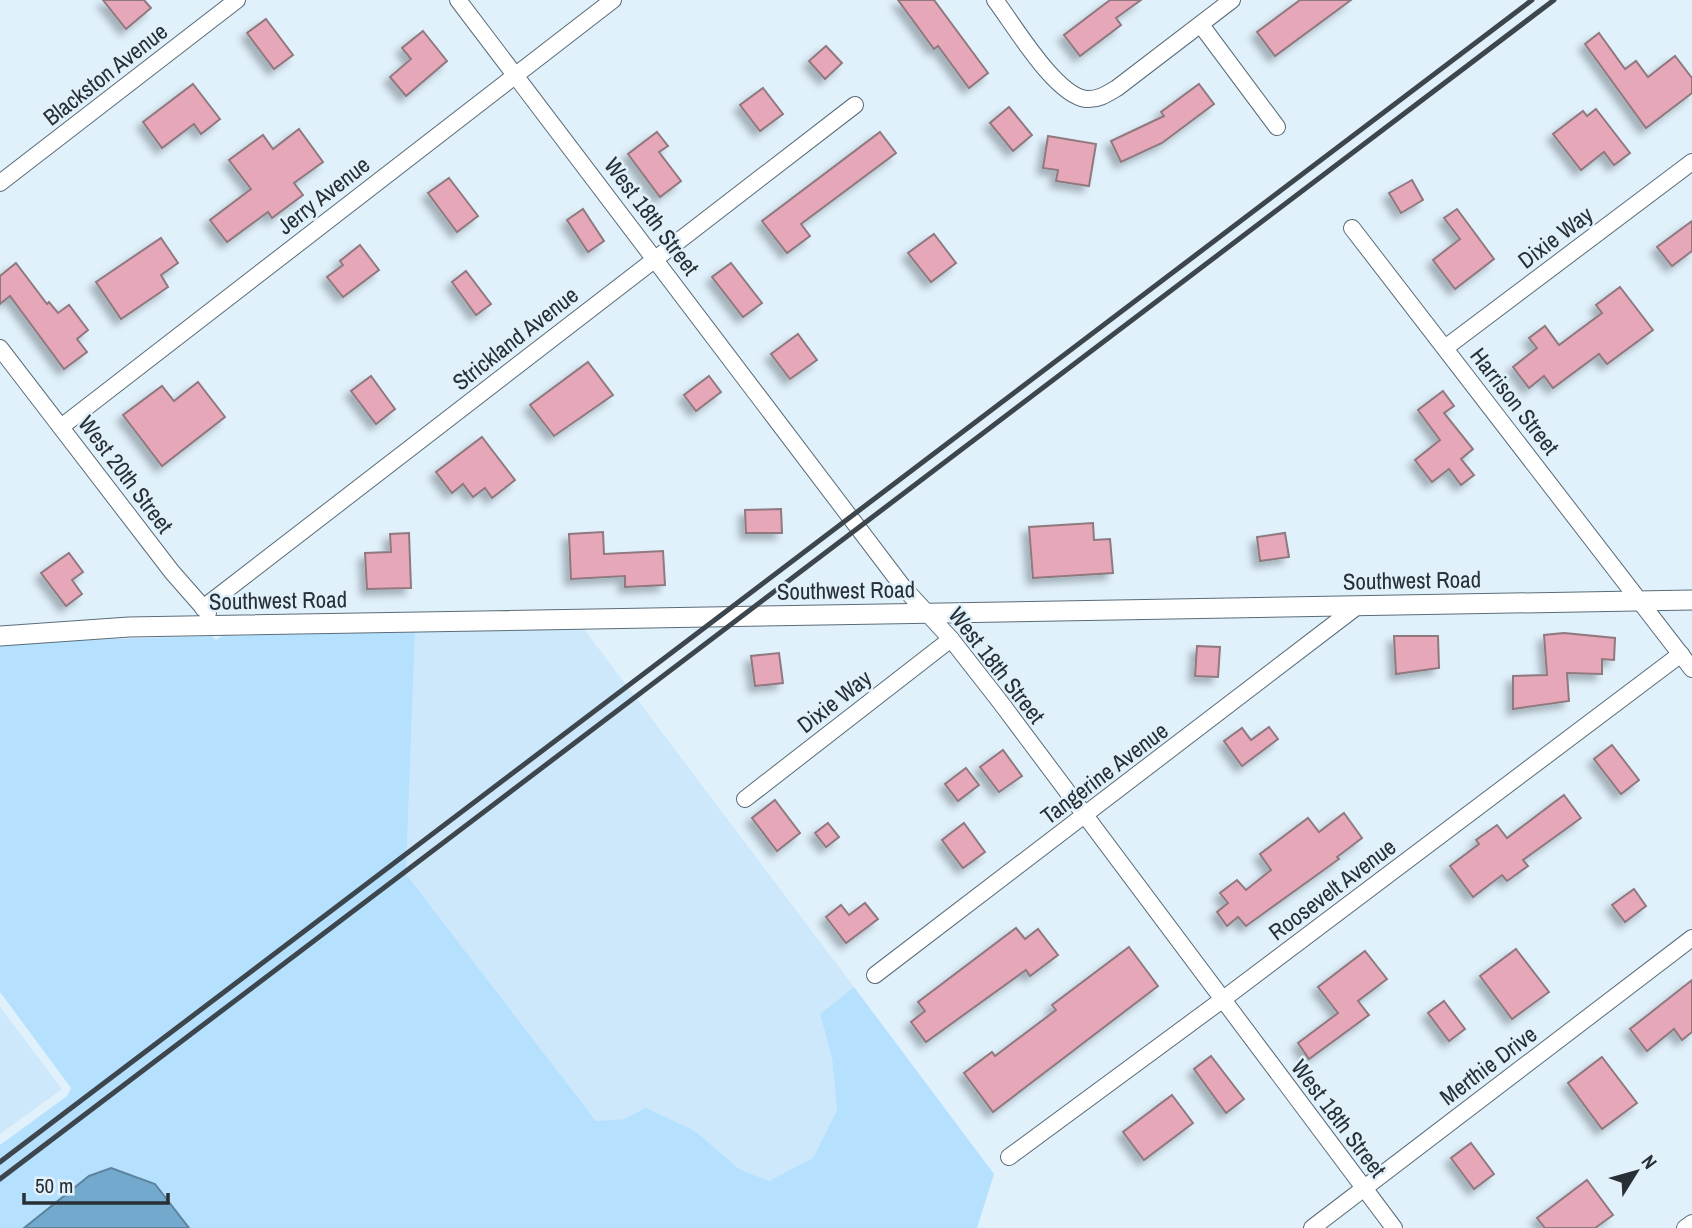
<svg xmlns="http://www.w3.org/2000/svg" width="1692" height="1228" font-family="'Archivo Narrow',sans-serif">
<defs>
<filter id="shadow"><feDropShadow dx="-6" dy="6" stdDeviation="3.5" flood-color="#0004"/></filter>
</defs>
<rect width="100%" height="100%" fill="#e0f1fc"/>
<g fill="#cde8fb">
<path d="M584,629L854,987L820,1014L832,1058L837,1110L813,1158L769,1181L739,1169L695,1131L624,1119L596,1121L406,874L415,632Z"/>
<path d="M0,1007L62,1089L0,1134Z"/>
</g>
<path fill="#b5e1ff" d="M415,632L406,874L596,1121L624,1119L646,1108L695,1131L739,1169L769,1181L813,1158L837,1110L832,1058L820,1014L854,987L994,1174L977,1228H189L155,1184L89,1176L24,1228H0V1145L67,1096L71,1088L0,992V646L47,641L212,636L216,640L222,636Z"/>
<path fill="#73a9cd" stroke="#5c849f" stroke-width="2" d="M111,1168L155,1184L189,1228H24L89,1176Z"/>
<g fill="#e6a7b9" stroke="#8f797f" stroke-width="2" filter="url(#shadow)">
<path d="M103,0H144L151,8L126,29Z"/>
<path d="M898,0H934L988,73L969,88L938,46L934,49Z"/>
<path d="M1110,0H1141L1116,18L1121,25L1080,56L1064,35Z"/>
<path d="M1300,0H1351L1275,56L1257,32Z"/>
<path d="M266,19L293,55L274,69L247,33Z"/>
<path d="M423,31L447,61L406,96L390,77L411,59L402,48Z"/>
<path d="M1599,33L1625,69L1636,61L1648,77L1675,56L1692,78V93L1646,128L1585,44Z"/>
<path d="M826,46L842,63L825,79L809,61Z"/>
<path d="M193,84L220,119L201,134L194,124L162,148L143,122Z"/>
<path d="M1199,84L1214,104L1162,143L1121,162L1111,141L1164,116L1161,112Z"/>
<path d="M763,88L783,114L760,131L740,105Z"/>
<path d="M1009,107L1032,135L1013,151L990,123Z"/>
<path d="M1596,109L1630,153L1614,165L1604,152L1581,170L1553,134L1583,111L1587,116Z"/>
<path d="M299,129L323,162L294,183L303,195L272,218L268,212L227,242L210,220L251,189L229,160L263,135L273,149Z"/>
<path d="M657,132L668,146L659,152L681,181L660,197L628,154Z"/>
<path d="M880,132L896,153L801,224L810,236L787,253L762,221Z"/>
<path d="M1048,136L1096,144L1089,186L1056,181L1058,170L1043,168Z"/>
<path d="M449,178L478,216L457,232L428,193Z"/>
<path d="M1412,180L1423,200L1401,213L1389,193Z"/>
<path d="M583,209L604,241L588,252L567,220Z"/>
<path d="M1457,209L1494,259L1455,289L1433,260L1460,239L1444,218Z"/>
<path d="M1692,221V251L1672,266L1657,247Z"/>
<path d="M934,234L956,263L931,282L908,253Z"/>
<path d="M161,238L178,263L161,275L168,287L121,319L96,282Z"/>
<path d="M360,245L379,270L343,297L327,277L343,265L340,261Z"/>
<path d="M16,263L47,304L49,302L58,313L69,305L88,330L77,339L87,352L64,369L10,296L0,304V276Z"/>
<path d="M731,263L762,303L743,317L712,277Z"/>
<path d="M466,271L491,304L476,315L452,282Z"/>
<path d="M1620,287L1653,330L1607,364L1599,354L1553,388L1544,376L1529,388L1513,367L1537,348L1529,338L1545,326L1559,345L1602,313L1596,305Z"/>
<path d="M798,334L817,360L790,379L771,354Z"/>
<path d="M588,362L613,395L554,436L530,405Z"/>
<path d="M371,376L395,409L376,424L351,391Z"/>
<path d="M709,376L721,392L696,411L684,395Z"/>
<path d="M198,382L225,417L162,466L123,415L162,386L174,401Z"/>
<path d="M1443,391L1454,406L1444,413L1473,449L1461,459L1474,475L1461,485L1449,469L1432,482L1415,460L1440,440L1418,410Z"/>
<path d="M482,437L515,480L492,498L485,488L473,497L463,484L452,493L436,472Z"/>
<path d="M781,509L782,533H746L745,510Z"/>
<path d="M1093,523L1094,540L1110,539L1113,573L1033,578L1029,527Z"/>
<path d="M603,532L604,554L663,551L665,585L625,587V576L571,579L569,534Z"/>
<path d="M409,533L411,588L367,589L365,553L391,552L390,534Z"/>
<path d="M1285,533L1289,557L1260,561L1257,537Z"/>
<path d="M69,553L83,572L72,580L82,594L66,606L41,573Z"/>
<path d="M1564,633L1615,638L1614,660L1602,659V674L1567,673L1569,701L1513,709V676L1547,675L1544,635Z"/>
<path d="M1394,636H1438L1439,668L1396,674Z"/>
<path d="M1197,646L1220,647L1218,677L1195,676Z"/>
<path d="M779,653L783,683L755,686L751,656Z"/>
<path d="M1269,727L1278,739L1242,766L1224,741L1242,728L1251,740Z"/>
<path d="M1612,745L1639,780L1621,794L1594,759Z"/>
<path d="M1003,750L1022,776L999,792L980,767Z"/>
<path d="M966,768L979,785L958,801L945,784Z"/>
<path d="M1564,795L1581,818L1523,860L1528,866L1507,881L1502,875L1473,897L1450,866L1479,844L1476,840L1497,825L1507,838Z"/>
<path d="M775,800L800,833L777,851L752,818Z"/>
<path d="M1344,813L1362,838L1337,857L1339,859L1246,926L1238,917L1227,926L1217,912L1228,903L1220,893L1237,880L1246,890L1271,870L1260,854L1308,818L1319,832Z"/>
<path d="M828,823L839,837L826,847L815,833Z"/>
<path d="M964,823L985,852L963,868L942,840Z"/>
<path d="M1634,889L1646,906L1625,922L1612,905Z"/>
<path d="M865,903L878,919L846,943L826,917L841,905L849,915Z"/>
<path d="M1016,928L1025,939L1038,929L1058,955L1030,976L1026,970L926,1042L911,1022L925,1011L918,1002Z"/>
<path d="M1129,947L1158,986L993,1112L964,1073L992,1052L995,1056L1056,1010L1052,1005Z"/>
<path d="M1516,949L1549,992L1512,1019L1480,976Z"/>
<path d="M1365,951L1387,979L1358,1001L1369,1015L1309,1059L1298,1043L1338,1013L1318,987Z"/>
<path d="M1692,980V1032L1682,1040L1674,1029L1647,1051L1630,1029Z"/>
<path d="M1444,1001L1465,1029L1449,1041L1428,1013Z"/>
<path d="M1211,1056L1244,1099L1226,1113L1194,1069Z"/>
<path d="M1602,1057L1637,1103L1602,1129L1568,1083Z"/>
<path d="M1172,1095L1193,1123L1144,1160L1123,1132Z"/>
<path d="M1471,1143L1494,1174L1474,1189L1451,1158Z"/>
<path d="M1587,1180L1613,1215L1595,1228H1545L1537,1218Z"/>
</g>
<g fill="none" stroke-linecap="round" stroke-linejoin="round">
<g stroke="#5a6c78" stroke-width="18">
<g id="minor">
<path d="M458,0L903,587L951,639L1001,703L1394,1228"/>
<path d="M995,0C1014,25 1055,95 1086,99C1098,100 1107,94 1117,88L1232,0"/>
<path d="M1201,25L1277,127"/>
<path d="M0,183L237,0"/>
<path d="M1352,228L1692,669"/>
<path d="M0,348L172,572L208,613"/>
<path d="M1445,348L1692,162"/>
<path d="M61,427L613,0"/>
<path d="M203,608L855,105"/>
<path d="M745,799L951,639"/>
<path d="M875,975L1359,605"/>
<path d="M1009,1157L1222,1000L1681,654"/>
<path d="M1312,1228L1692,938"/>
<path d="M1685,1228L1692,1223"/>
</g>
</g>
<g stroke="#5a6c78" stroke-width="21">
<path id="tertiary" d="M0,636L129,627L1692,600"/>
</g>
<use href="#minor" stroke="#fff" stroke-width="16"/>
<use href="#tertiary" stroke="#fff" stroke-width="19"/>
<g stroke="#3e464d" stroke-width="5">
<path d="M0,1162L1532,0"/>
<path d="M0,1179L1554,0"/>
</g>
</g>
<g text-anchor="middle" dominant-baseline="central" stroke-width="5" stroke-linejoin="round" paint-order="stroke">
<g font-size="23" fill="#282f35" stroke="#e0f1fc">
<text transform="translate(105 74) rotate(-38)">Blackston Avenue</text>
<text transform="translate(323 195) rotate(-38)">Jerry Avenue</text>
<text transform="translate(652 216) rotate(53)">West 18th Street</text>
<text transform="translate(1555 237) rotate(-37)">Dixie Way</text>
<text transform="translate(515 338) rotate(-38)">Strickland Avenue</text>
<text transform="translate(1515 401) rotate(52)">Harrison Street</text>
<text transform="translate(126 474) rotate(53)">West 20th Street</text>
<text transform="translate(1412 580) rotate(-1)">Southwest Road</text>
<text transform="translate(846 590) rotate(-1)">Southwest Road</text>
<text transform="translate(278 600) rotate(-1)">Southwest Road</text>
<text transform="translate(997 665) rotate(52)">West 18th Street</text>
<text transform="translate(834 701) rotate(-38)">Dixie Way</text>
<text transform="translate(1104 773) rotate(-37)">Tangerine Avenue</text>
<text transform="translate(1332 889) rotate(-37)">Roosevelt Avenue</text>
<text transform="translate(1488 1065) rotate(-37)">Merthie Drive</text>
<text transform="translate(1339 1118) rotate(53)">West 18th Street</text>
</g>
</g>
<g transform="translate(1636 1172) rotate(53)" stroke="#e0f1fc" stroke-width="5" paint-order="stroke">
<path d="M0-5L12 26L0 18L-12 26Z" fill="#282f35"/>
<text y="-10" font-size="19" font-weight="bold" text-anchor="middle" fill="#282f35">N</text>
</g>
<path d="M24 1193v10h144v-10" fill="none" stroke="#282f35" stroke-width="3.5"/>
<text x="35" y="1193" font-size="21" fill="#282f35" stroke="#e0f1fc" stroke-width="5" paint-order="stroke">50 m</text>
</svg>
